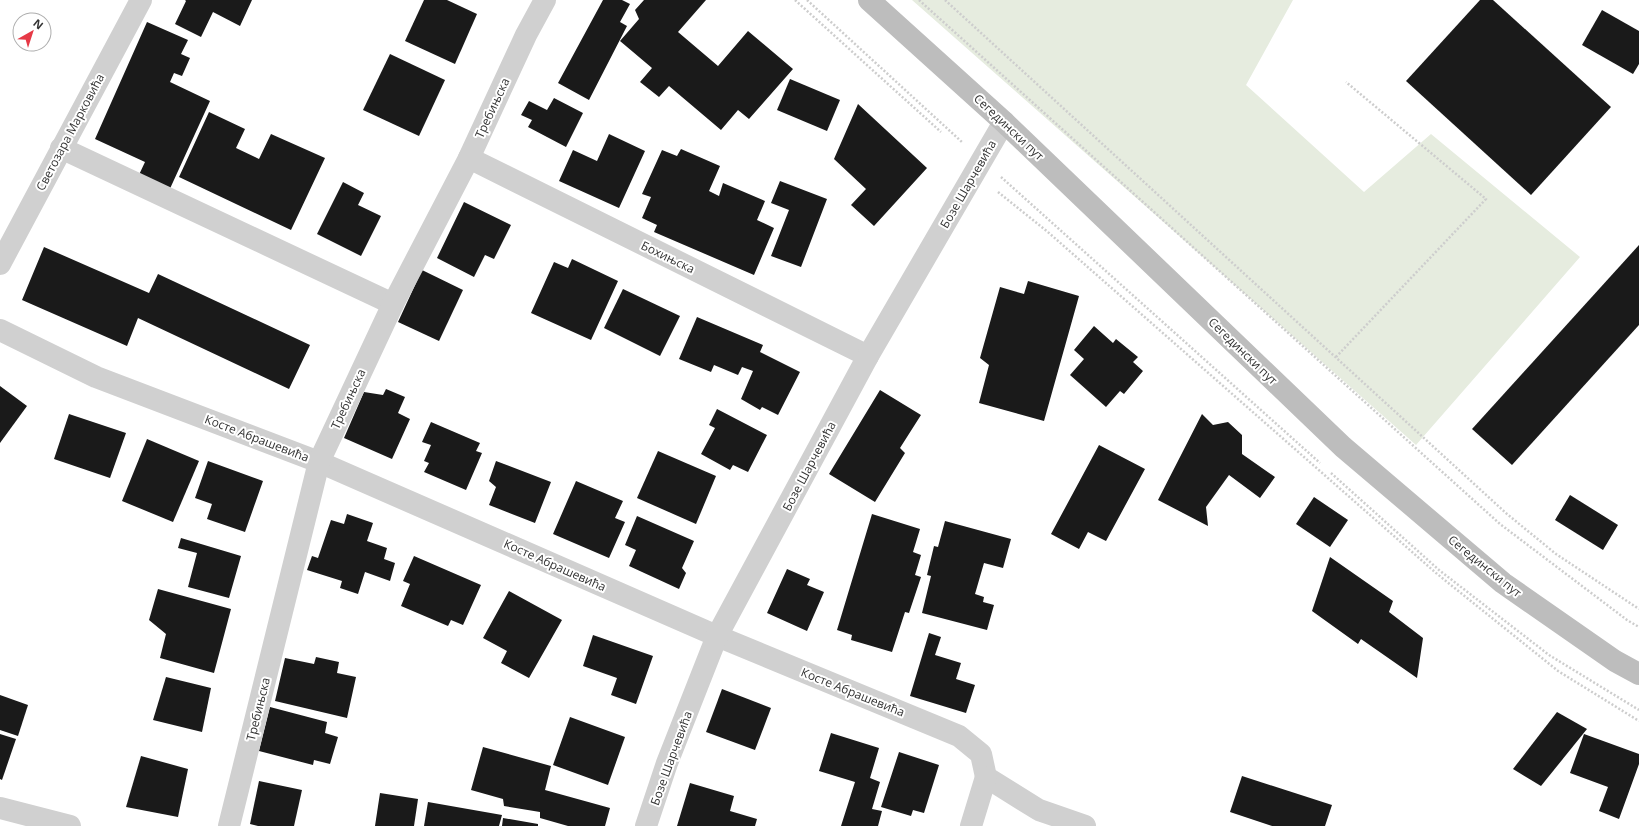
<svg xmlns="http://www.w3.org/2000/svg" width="1639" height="826" font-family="'Open Sans',sans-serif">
<rect width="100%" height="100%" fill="#fff"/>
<path fill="#e6ecdf" d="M912,0H1293L1246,85L1364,192L1431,134L1580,257L1416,445Z"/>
<g fill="#1a1a1a">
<path d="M185,0H252L240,26L213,12L201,37L175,24L186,1Z"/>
<path d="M424,0H447L477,14L455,64L405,41Z"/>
<path d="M603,0H622L630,4L620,22L627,26L589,100L558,83Z"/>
<path d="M644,0H706L678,32L718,66L748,31L793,69L749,119L738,110L721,130L669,86L659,97L640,82L652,68L620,41L639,19L635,10Z"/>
<path d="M1480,0H1493L1611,107L1531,195L1406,81Z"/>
<path d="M1602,10L1639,31V64L1633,74L1582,45Z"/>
<path d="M147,22L188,40L181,54L190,58L182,76L174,73L170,82L210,101L168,193L137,179L145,162L95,139Z"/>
<path d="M390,54L445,80L419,136L363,110Z"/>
<path d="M790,79L840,100L827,131L777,110Z"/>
<path d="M554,98L583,113L566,147L528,127L532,120L521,115L529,101L547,110Z"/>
<path d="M858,104L927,168L874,226L851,205L866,189L834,159Z"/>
<path d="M209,112L245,129L236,148L259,159L271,134L325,158L291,230L179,177Z"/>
<path d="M609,134L645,151L619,208L559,181L573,150L597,161Z"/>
<path d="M681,149L720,166L709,191L719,196L723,183L765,201L757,220L774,228L754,275L654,232L657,225L642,218L651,197L642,194L662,150L677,156Z"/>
<path d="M780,181L827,199L801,267L771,256L789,210L771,203Z"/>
<path d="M343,182L364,193L358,205L381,216L361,256L317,234Z"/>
<path d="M464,202L511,225L494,259L485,255L474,277L437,258Z"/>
<path d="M1639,245V325L1512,465L1472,429Z"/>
<path d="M44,247L149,293L158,274L310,345L289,389L138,318L127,346L22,300Z"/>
<path d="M572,259L618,281L591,340L531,313L554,262L568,268Z"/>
<path d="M422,270L463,290L439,341L398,322Z"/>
<path d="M1028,281L1079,296L1044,421L979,403L989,365L980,358L1000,287L1024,294Z"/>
<path d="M623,289L680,316L660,356L604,328Z"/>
<path d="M697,317L763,345L760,352L800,372L778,415L762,407L760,410L741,399L753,371L742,367L738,375L714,365L711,372L679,359Z"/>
<path d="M1094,326L1113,343L1116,339L1138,357L1133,362L1143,371L1124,394L1120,391L1106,407L1070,375L1084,359L1074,350Z"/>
<path d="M0,386L27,406L0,443Z"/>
<path d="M386,389L405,397L398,413L410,419L392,459L344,438L364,392L383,395Z"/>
<path d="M880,390L921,415L900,448L905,453L875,502L829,474Z"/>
<path d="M717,409L767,435L748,472L733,465L730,470L701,454L715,428L709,425Z"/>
<path d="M69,414L126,433L110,478L54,459Z"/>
<path d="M1202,414L1213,425L1228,422L1242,435V454L1275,477L1260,498L1229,475L1206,507L1208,526L1158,500Z"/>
<path d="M431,422L480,443L476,451L482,453L466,490L424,472L429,463L424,461L431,445L422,442Z"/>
<path d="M147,439L199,461L173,522L122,501Z"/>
<path d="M1099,445L1145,469L1106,541L1088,532L1079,549L1051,534Z"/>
<path d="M658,451L716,476L696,524L637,498Z"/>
<path d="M208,461L263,481L245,532L207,519L212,504L195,498Z"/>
<path d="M496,461L551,482L535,523L489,505L496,487L489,481Z"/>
<path d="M576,481L623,501L615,518L625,522L609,558L553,534Z"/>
<path d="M1570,495L1618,525L1603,550L1555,520Z"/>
<path d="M1314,497L1348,520L1330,547L1296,524Z"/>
<path d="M347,514L373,523L367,541L387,548L384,559L395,563L390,581L365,572L358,594L340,588L342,581L307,570L312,556L318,558L331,520L344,524Z"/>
<path d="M872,514L920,529L913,552L921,555L915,575L921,577L909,613L905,612L892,652L851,640L852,635L837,630Z"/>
<path d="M637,516L694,541L682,568L686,573L679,589L629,566L636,550L625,545Z"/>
<path d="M945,521L1011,539L1003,568L984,563L975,594L984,597L983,602L994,605L987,630L922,613L931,576L927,575L934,546L938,547Z"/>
<path d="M181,538L241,556L229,598L188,587L197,553L178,548Z"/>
<path d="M414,556L481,585L463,625L451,620L448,626L401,606L410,584L403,581Z"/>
<path d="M1330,557L1393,601L1389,612L1423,638L1417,678L1361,639L1358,644L1312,611Z"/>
<path d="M787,569L810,579L807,585L824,592L807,631L767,613Z"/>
<path d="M158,589L231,609L214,673L160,658L166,634L149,620Z"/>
<path d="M509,591L562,620L529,678L501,663L507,651L483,638Z"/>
<path d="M929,633L941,637L935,655L961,663L956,679L975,685L966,713L910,696Z"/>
<path d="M593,635L653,656L636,704L611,695L617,678L583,666Z"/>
<path d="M316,657L339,662L337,673L356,677L347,718L275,701L285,658L314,664Z"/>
<path d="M166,677L211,688L202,732L153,720Z"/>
<path d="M722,689L771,708L755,750L706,732Z"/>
<path d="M0,695L28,705L18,736L0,730Z"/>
<path d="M270,707L327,722L325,733L338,737L330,764L314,760L313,765L259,751Z"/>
<path d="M1557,712L1587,729L1541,786L1513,769Z"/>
<path d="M570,717L625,737L608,785L553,765Z"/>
<path d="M831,733L879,748L870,778L880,782L872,809L882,811L878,826H841L855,782L819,771Z"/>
<path d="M0,734L16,739L2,780L0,779Z"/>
<path d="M1584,734L1639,754V764L1619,819L1599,811L1608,787L1570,773Z"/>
<path d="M483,747L551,766L545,790L610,808L605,826H568L540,818V812L504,806L503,799L471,790Z"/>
<path d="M899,752L939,765L924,813L913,810L911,816L881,807Z"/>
<path d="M141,756L188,769L178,817L126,807Z"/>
<path d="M1242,776L1332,805L1325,826H1272L1230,812Z"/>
<path d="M259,781L302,790L294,826H258L250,824Z"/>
<path d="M690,783L734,796L730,811L757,819L755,826H677Z"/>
<path d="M380,793L418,799L414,826H375Z"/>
<path d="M428,802L502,815L499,826H424Z"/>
<path d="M503,818L538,824V826H502Z"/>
</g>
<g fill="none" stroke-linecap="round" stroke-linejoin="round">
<g stroke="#cdcdcd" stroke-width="2.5" stroke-dasharray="2 2" stroke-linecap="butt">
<path d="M795,0L941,132"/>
<path d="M807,0L963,143"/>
<path d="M919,0L1500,524L1627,620L1639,627"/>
<path d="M945,0L1507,514L1556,554L1639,609"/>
<path d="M1001,177L1320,463"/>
<path d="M998,192L1049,233L1436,573L1558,671L1639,721"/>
<path d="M1336,357L1486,199L1346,82"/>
<path d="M1331,473L1439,570L1549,655L1639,710"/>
</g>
<g stroke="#d0d0d0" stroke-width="22">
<path d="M61,148L393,304"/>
<path d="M469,158L868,356"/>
<path d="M0,264L141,0"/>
<path d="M0,330L96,377L319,462L717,636L959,736L981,754L986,777L1039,810L1085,826"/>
<path d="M0,808L70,826"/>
<path d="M229,826L319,462L393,304L469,158L526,35L545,0"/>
<path d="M646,826L667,763L717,636L868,356L1004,122"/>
<path d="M971,826L986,777"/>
</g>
<path stroke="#bdbdbd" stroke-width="22" d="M869,0L1004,122L1343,447L1503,583L1615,661L1639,674"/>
</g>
<g text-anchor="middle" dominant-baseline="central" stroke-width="4" stroke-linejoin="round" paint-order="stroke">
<g font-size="12" fill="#333" stroke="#fff">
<text transform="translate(492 108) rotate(-65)">Требињска</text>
<text transform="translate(1009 127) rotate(43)">Сегедински пут</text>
<text transform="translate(70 132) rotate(-62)">Светозара Марковића</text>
<text transform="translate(968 184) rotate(-60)">Бозе Шарчевића</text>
<text transform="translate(668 257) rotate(26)">Бохињска</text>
<text transform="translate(1243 351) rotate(44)">Сегедински пут</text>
<text transform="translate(348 399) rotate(-65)">Требињска</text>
<text transform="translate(257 438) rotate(21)">Косте Абрашевића</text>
<text transform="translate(809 466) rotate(-62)">Бозе Шарчевића</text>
<text transform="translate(555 565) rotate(24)">Косте Абрашевића</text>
<text transform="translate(1485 566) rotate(39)">Сегедински пут</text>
<text transform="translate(853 692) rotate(22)">Косте Абрашевића</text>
<text transform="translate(258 709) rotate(-76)">Требињска</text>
<text transform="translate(671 758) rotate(-70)">Бозе Шарчевића</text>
</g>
</g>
<g transform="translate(32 32) rotate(39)"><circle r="19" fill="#ffffff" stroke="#adadad"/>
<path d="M0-3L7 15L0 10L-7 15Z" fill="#e63946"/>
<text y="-6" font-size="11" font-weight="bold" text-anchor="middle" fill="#333333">N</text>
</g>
</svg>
